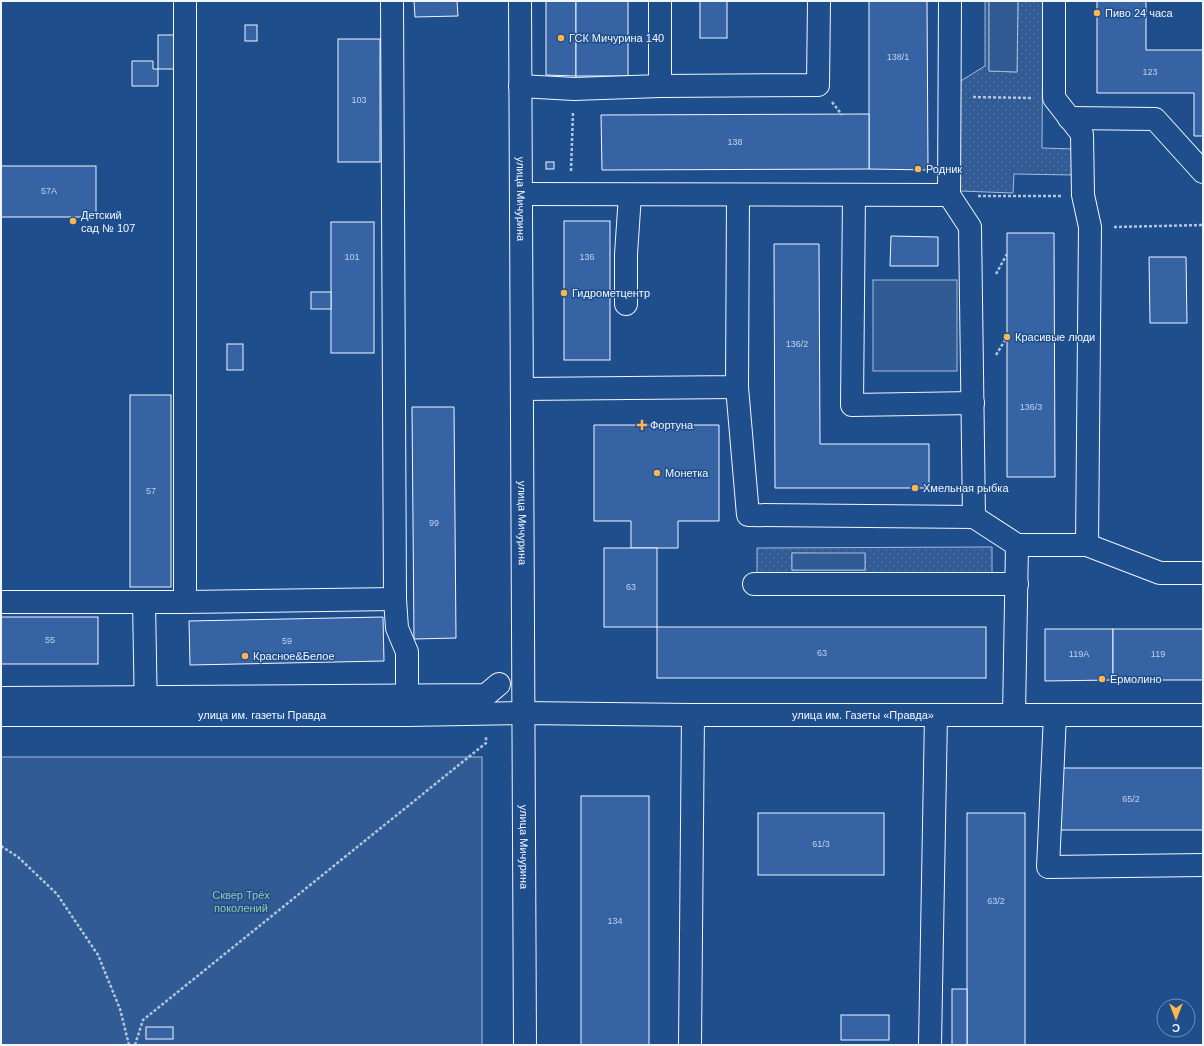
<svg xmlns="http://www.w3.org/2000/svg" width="1204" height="1046" font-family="Helvetica,sans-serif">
<defs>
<pattern id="grass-dots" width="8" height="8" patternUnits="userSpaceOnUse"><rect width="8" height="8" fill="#305b95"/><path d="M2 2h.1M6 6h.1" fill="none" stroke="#4e73a5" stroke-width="1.8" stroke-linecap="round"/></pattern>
</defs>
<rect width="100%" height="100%" fill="#1f4e8c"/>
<g fill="url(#grass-dots)" stroke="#a8bbd7" fill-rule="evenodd">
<path d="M985,1H989V71L1017,72L1018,1H1043L1042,148L1074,149V175L1014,174L1013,193L960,191L959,82L985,66Z"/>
<path d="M992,547V576H757V548ZM792,553L865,554V570H792Z"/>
</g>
<g fill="#305b95" stroke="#a8bbd7">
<path d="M989,1H1018L1017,72L989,71Z"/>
<rect x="873" y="280" width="84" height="91"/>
<rect x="792" y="553" width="73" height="17"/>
<rect x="1" y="757" width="481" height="288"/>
</g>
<g fill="#3563a3" stroke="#f2f6ff">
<path d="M414,1H457L458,16L415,17Z"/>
<path d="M546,1H576V76L546,75Z"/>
<rect x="576" y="1" width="52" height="75"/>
<rect x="700" y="1" width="27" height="37"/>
<path d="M869,1H927L928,170L869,169Z"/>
<path d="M1097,1H1146V50H1203V136H1194V93H1097Z"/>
<rect x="245" y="25" width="12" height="16"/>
<rect x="158" y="35" width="16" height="34"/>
<rect x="338" y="39" width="42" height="123"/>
<path d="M132,61H153V69H158V86H132Z"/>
<path d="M869,114V169L602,170L601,115Z"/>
<rect x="546" y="162" width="8" height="7"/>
<rect x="1" y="166" width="95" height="51"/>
<rect x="564" y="221" width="46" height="139"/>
<rect x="331" y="222" width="43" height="131"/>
<path d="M1007,233H1054L1055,477H1007Z"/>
<path d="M891,236L938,237V266H890Z"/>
<path d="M774,244H819L820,444H929V488H775Z"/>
<path d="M1149,257H1186L1187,323H1150Z"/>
<rect x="311" y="292" width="20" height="17"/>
<rect x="227" y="344" width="16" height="26"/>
<rect x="130" y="395" width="41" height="192"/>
<path d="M412,407H454L456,638L414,639Z"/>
<path d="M594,425H719V521H678V548H631V521H594Z"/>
<rect x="604" y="548" width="53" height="79"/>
<rect x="1" y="617" width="97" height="47"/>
<path d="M383,617L384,661L190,665L189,621Z"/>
<rect x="657" y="627" width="329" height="51"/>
<path d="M1045,629H1113V680L1045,681Z"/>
<rect x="1113" y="629" width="90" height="51"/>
<rect x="1058" y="768" width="145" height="62"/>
<rect x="581" y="796" width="68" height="249"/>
<rect x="758" y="813" width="126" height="62"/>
<rect x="967" y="813" width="58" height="232"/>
<rect x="952" y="989" width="15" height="56"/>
<rect x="841" y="1015" width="48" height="25"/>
<rect x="146" y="1027" width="27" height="12"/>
</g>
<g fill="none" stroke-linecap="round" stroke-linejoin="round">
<g stroke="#f2f6ff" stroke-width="24">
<g id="minor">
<path d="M392,1L395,599L397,628L407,652V715"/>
<path id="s1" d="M520,1L525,1045"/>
<path d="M520,86L574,89L660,86V1"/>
<path d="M660,86L818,85L819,1"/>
<path d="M1069,118L1155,119L1203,172"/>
<path d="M521,194L949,195L950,1"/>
<path d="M854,195L852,405L973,403"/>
<path d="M626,304V254L630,195"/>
<path d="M737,387L748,515L974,517L970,227L949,195"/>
<path d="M522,389L737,387L738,195"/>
<path d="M974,517L1017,545H1087L1090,227L1083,195L1082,134L1054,98V1"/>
<path d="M1087,545L1160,573H1203"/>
<path d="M754,584H1017"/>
<path d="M1,602H144"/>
<path d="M185,602L395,599"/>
<path d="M1,698L486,695L499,684"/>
<path id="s2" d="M1,715H407L523,713L693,715H1203"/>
<path d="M146,715L144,602H185V1"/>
<path d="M1014,715L1017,545"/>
<path d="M1055,715L1048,867L1203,865"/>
<path d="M690,1045L693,715"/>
<path d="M930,1045L936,715"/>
</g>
</g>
<g stroke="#b3c4dc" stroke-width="2.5" stroke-dasharray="3 2" stroke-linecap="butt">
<path d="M973,97L1032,98"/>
<path d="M832,102L842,115"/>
<path d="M571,171L573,112"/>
<path d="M978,196H1061"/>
<path d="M1114,227L1203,225"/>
<path d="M996,274L1007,254"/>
<path d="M996,355L1007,337"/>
<path d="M1,846L18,857L57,894L98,955L120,1009L129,1045"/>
<path d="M135,1045L143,1020L486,743V737"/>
</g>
<use href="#minor" stroke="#1f4e8c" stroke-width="22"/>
</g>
<g fill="#ffb74d" stroke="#1f4e8c" stroke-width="1.5">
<circle cx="1097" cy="13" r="4"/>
<circle cx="561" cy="38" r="4"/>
<circle cx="918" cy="169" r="4"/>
<circle cx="73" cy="221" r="4"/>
<circle cx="564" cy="293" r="4"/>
<circle cx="1007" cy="337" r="4"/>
<path d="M640 419h4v4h4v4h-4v4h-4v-4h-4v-4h4z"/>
<circle cx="657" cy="473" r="4"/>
<circle cx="915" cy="488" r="4"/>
<circle cx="245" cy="656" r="4"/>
<circle cx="1102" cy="679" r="4"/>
</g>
<g text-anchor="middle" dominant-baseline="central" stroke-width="3" stroke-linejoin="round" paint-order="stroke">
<g font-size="9" fill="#c3d1e8">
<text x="898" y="57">138/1</text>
<text x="1150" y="72">123</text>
<text x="359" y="100">103</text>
<text x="735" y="142">138</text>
<text x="49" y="191">57А</text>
<text x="352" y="257">101</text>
<text x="587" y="257">136</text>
<text x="797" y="344">136/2</text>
<text x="1031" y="407">136/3</text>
<text x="151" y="491">57</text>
<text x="434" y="523">99</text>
<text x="631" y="587">63</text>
<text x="50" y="640">55</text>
<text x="287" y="641">59</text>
<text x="822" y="653">63</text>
<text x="1079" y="654">119А</text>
<text x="1158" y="654">119</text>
<text x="1131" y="799">65/2</text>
<text x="821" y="844">61/3</text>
<text x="996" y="901">63/2</text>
<text x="615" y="921">134</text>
</g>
<g font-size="11" fill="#f2f6ff" stroke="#1f4e8c" text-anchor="start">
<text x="1105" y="13">Пиво 24 часа</text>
<text x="569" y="38">ГСК Мичурина 140</text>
<text x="926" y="169">Родник</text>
<text x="81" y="215">Детский<tspan x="81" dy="13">сад № 107</tspan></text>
<text x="572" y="293">Гидрометцентр</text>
<text x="1015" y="337">Красивые люди</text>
<text x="650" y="425">Фортуна</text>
<text x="665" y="473">Монетка</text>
<text x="923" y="488">Хмельная рыбка</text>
<text x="253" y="656">Красное&amp;Белое</text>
<text x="1110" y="679">Ермолино</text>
</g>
<g font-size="11" fill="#f2f6ff" stroke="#1f4e8c">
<text stroke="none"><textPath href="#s1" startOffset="198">улица Мичурина</textPath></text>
<text stroke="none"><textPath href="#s1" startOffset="522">улица Мичурина</textPath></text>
<text stroke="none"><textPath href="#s2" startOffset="261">улица им. газеты Правда</textPath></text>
<text stroke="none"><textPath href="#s2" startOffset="862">улица им. Газеты «Правда»</textPath></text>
<text stroke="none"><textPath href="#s1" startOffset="846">улица Мичурина</textPath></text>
</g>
<g font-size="11" fill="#97c8a6" stroke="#1f4e8c">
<text x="241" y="895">Сквер Трёх<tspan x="241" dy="13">поколений</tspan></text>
</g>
</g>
<rect width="1204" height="1046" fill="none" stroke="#f2f6ff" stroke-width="4"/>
<g transform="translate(1176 1018) rotate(180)"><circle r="19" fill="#1f4e8c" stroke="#7391ba"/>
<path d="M0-3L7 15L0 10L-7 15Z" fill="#ffb74d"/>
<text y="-6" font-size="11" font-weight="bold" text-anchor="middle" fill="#f2f6ff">С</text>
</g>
</svg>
